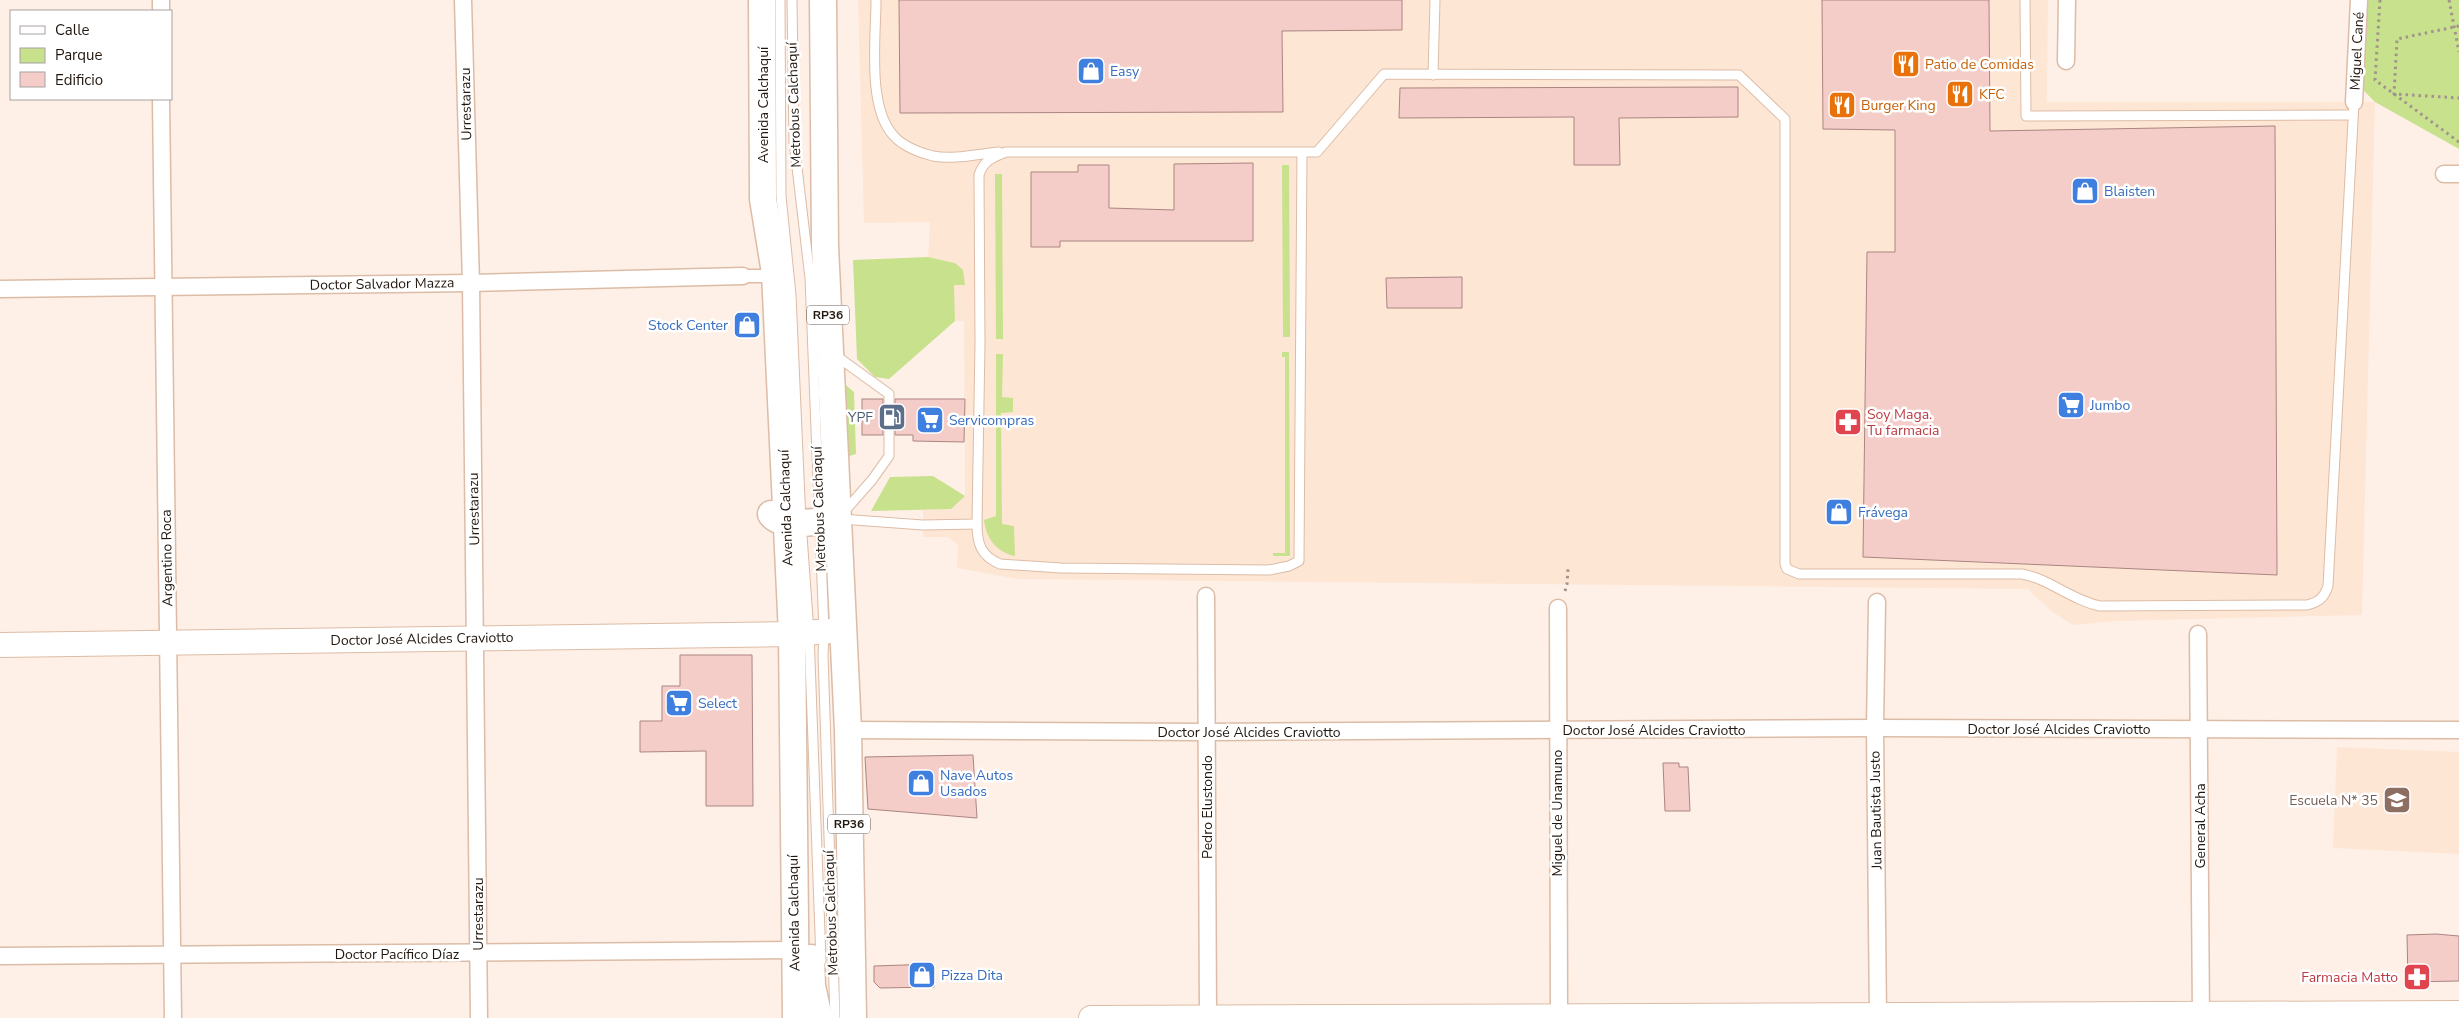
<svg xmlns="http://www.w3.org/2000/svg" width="2459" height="1018" font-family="'Nunito Sans',sans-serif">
<rect width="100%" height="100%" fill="#fef0e7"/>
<g fill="#fee6d5">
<path d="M858,0H2048L2047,102H2375L2362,615L2115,621L2073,625L2051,611L2028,589L1017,579L957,568L958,545L948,537H923V510L951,509L965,495L964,321H955L954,285H965L955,263L928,257L930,222L864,223Z"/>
<path d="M2337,747L2459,752V854L2333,848Z"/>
</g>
<g fill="#c8e18d">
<path d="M2359,0H2459V149L2375,102L2355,82Z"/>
<path d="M1282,165H1289L1290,337H1283Z"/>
<path d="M995,174H1002L1003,339H996Z"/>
<path d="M928,257L955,263L963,270L965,285H954L955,321L889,379L875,377L857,359L853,260Z"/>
<path d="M1282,352H1289L1290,556H1273V553H1285V357H1282Z"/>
<path d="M996,354H1003L1002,397L1013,398V412L1001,413L1002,524L1014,526L1015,556C996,552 986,538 984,520L996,516Z"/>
<path d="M841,381L854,392L856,454L843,458Z"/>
<path d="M933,476L965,496L951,509L871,511L890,477Z"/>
</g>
<g fill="#f4cdc9" stroke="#ab8580">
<path d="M899,0H1402V30L1282,31L1283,112L900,113Z"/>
<path d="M1822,0H1989L1990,131L2275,126L2277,575L1863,557L1867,252H1895V130L1823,129Z"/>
<path d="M1738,87V117L1619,118L1620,165H1574V117L1399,118L1400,88Z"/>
<path d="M1253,163V241H1060V247H1031V172H1078V165H1109V208L1174,210V164Z"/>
<path d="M1462,277V308H1387L1386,278Z"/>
<rect x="862" y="399" width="21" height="36"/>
<path d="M895,399H965L964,442L913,441V435H895Z"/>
<path d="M680,655H752L753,806H706V751L640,752V721H662V686H680Z"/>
<path d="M973,755L977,818L868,809L865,757Z"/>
<path d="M1663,763H1679V767H1688L1690,811H1665Z"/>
<path d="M2436,934L2459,936V981L2408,982L2407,935Z"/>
<path d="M934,964V987L880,988L874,982V966Z"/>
</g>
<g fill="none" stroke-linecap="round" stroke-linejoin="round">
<g stroke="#dcbca6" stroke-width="11">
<g id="service">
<path d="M780,0L781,196L791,295L801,522L809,632L821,961"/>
<path d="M792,0L794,142L810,278L824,631L823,655L835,1018"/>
<path d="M876,0C876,37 867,106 893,135C902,146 920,153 933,156C953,160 978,154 999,152"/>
<path d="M2025,0L2026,116L2353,115"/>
<path d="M1433,75L1435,0"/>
<path d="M1302,152L1299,561L1289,566L1269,570L1061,568L1000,564C981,556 977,544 977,524L980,343L979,175C983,161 993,157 1006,152H1317L1384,74L1739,75L1785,119V564L1787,569L1799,574H2022C2050,579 2071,600 2100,606L2307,605C2319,602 2324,598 2328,586L2354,102"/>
<path d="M835,355L889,394V456L872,480L843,513"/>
<path d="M841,519L923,525L977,524"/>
</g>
</g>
<g stroke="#dcbca6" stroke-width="15">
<path id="pedestrian" d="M743,276H763"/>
</g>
<g stroke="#dcbca6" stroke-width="19">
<g id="minor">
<path d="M161,0V11"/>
<path d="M463,0L471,283L479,1018"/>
<path d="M2066,61L2067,0"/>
<path d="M161,99L173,1018"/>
<path d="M2354,102L2359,0"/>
<path d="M2444,174H2459"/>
<path d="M0,289L471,283L743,276"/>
<path d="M1206,596L1208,1018"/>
<path d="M1877,602L1875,728L1878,1018"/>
<path d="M1558,608L1559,1018"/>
<path d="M2198,634L2201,1018"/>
<path d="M848,730L1207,732L1875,728L2459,730"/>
<path d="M0,956L794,950"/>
</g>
</g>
<g stroke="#dcbca6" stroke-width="26">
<g id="secondary">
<path d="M0,645L792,634L843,630"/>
<path d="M1091,1018L2459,1013"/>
</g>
</g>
<g stroke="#dcbca6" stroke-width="29">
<g id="primary">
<path d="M762,0L763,199L775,273L792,634L796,1018"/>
<path d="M823,0L825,246L848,730L853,1018"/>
<path d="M771,514C780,529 823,521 838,519"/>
<path d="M811,958L812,986L819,1018"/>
</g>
</g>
<g stroke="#a1948c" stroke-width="3" stroke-dasharray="2.5 4" stroke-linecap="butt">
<path d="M2380,0L2375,80L2459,142"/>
<path d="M2449,0L2459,52"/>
<path d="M2459,26L2397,39L2394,94L2459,98"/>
<path d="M1565,591L1567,584L1568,569"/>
</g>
<use href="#service" stroke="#fff" stroke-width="9"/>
<use href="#pedestrian" stroke="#fff" stroke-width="12"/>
<use href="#minor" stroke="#fff" stroke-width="16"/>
<use href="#secondary" stroke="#fff" stroke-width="24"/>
<use href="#primary" stroke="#fff" stroke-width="26"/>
</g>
<defs>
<g id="restaurant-square" transform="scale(1.4375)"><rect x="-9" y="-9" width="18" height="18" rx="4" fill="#e8710a" stroke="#fff"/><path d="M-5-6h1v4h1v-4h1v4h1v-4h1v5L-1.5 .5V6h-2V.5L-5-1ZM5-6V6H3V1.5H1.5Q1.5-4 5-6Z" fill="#fff"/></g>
<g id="shop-square" transform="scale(1.4375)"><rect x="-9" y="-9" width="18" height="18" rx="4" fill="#3f7fe0" stroke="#fff"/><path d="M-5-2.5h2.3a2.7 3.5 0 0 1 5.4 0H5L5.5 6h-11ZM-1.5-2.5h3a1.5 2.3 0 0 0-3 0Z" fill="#fff"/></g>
<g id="supermarket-square" transform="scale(1.4375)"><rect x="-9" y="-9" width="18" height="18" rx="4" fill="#3f7fe0" stroke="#fff"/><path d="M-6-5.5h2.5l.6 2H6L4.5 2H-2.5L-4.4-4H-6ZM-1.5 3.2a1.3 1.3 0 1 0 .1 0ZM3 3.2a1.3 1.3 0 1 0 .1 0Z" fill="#fff"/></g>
<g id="fuel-square" transform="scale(1.4375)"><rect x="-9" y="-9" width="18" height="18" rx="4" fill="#5c6f8a" stroke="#fff"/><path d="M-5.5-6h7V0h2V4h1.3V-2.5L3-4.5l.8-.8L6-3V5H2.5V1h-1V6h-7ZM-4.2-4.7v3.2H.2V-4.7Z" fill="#fff"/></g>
<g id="pharmacy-square" transform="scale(1.4375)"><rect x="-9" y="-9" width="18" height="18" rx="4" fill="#e0444e" stroke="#fff"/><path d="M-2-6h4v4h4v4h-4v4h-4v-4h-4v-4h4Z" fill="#fff"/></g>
<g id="school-square" transform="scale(1.4375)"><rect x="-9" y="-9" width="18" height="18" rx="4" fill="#8d6e63" stroke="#fff"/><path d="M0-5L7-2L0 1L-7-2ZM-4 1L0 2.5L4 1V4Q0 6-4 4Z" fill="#fff"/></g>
</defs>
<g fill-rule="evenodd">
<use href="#restaurant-square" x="1906" y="64"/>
<use href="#shop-square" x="1091" y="71"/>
<use href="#restaurant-square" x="1960" y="94"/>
<use href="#restaurant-square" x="1842" y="105"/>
<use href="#shop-square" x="2085" y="191"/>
<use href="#shop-square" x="747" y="325"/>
<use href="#supermarket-square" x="2071" y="405"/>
<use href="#fuel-square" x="892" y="417"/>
<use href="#supermarket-square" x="930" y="420"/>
<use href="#pharmacy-square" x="1848" y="422"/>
<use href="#shop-square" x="1839" y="512"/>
<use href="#supermarket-square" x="679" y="703"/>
<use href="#shop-square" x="921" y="783"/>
<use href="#school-square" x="2397" y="800"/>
<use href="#shop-square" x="922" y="975"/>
<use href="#pharmacy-square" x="2417" y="977"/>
</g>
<g text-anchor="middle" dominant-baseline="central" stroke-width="5" stroke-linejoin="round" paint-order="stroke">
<g fill="#fff" stroke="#645d57" stroke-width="1">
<rect x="807" y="305.5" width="42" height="19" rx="4"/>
<rect x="828" y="814.5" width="42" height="19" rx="4"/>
</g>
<g font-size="12" font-weight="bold" fill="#22170f">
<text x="828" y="315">RP36</text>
<text x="849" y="824">RP36</text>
</g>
<g font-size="14" fill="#22170f" stroke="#fff">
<text transform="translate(2357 51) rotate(-87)">Miguel Cané</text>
<text transform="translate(466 104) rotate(-91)">Urrestarazu</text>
<text transform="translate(763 105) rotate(-90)">Avenida Calchaquí</text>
<text transform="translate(794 105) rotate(-92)">Metrobus Calchaquí</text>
<text transform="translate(382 284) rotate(-1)">Doctor Salvador Mazza</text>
<text transform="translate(786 508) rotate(-92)">Avenida Calchaquí</text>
<text transform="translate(474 509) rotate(-91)">Urrestarazu</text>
<text transform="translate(819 509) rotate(-92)">Metrobus Calchaquí</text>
<text transform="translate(167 558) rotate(-91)">Argentino Roca</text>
<text transform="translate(422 639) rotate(-1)">Doctor José Alcides Craviotto</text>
<text x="2059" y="729">Doctor José Alcides Craviotto</text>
<text x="1654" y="730">Doctor José Alcides Craviotto</text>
<text x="1249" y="732">Doctor José Alcides Craviotto</text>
<text transform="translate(1207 807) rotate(-90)">Pedro Elustondo</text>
<text transform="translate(1876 810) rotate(-91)">Juan Bautista Justo</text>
<text transform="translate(1557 813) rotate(-90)">Miguel de Unamuno</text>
<text transform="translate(2200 826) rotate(-90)">General Acha</text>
<text transform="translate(794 913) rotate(-91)">Avenida Calchaquí</text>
<text transform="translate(831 913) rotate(-92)">Metrobus Calchaquí</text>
<text transform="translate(478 914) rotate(-90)">Urrestarazu</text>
<text x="397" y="954">Doctor Pacífico Díaz</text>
</g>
<g font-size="14" fill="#c56008" stroke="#fff" text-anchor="start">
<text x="1925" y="64">Patio de Comidas</text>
<text x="1979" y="94">KFC</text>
<text x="1861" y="105">Burger King</text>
</g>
<g font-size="14" fill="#366cbe" stroke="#fff" text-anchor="start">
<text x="1110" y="71">Easy</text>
<text x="2104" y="191">Blaisten</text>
<text x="728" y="325" text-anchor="end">Stock Center</text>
<text x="2090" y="405">Jumbo</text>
<text x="949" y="420">Servicompras</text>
<text x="1858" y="512">Frávega</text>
<text x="698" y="703">Select</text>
<text x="940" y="775">Nave Autos<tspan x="940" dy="16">Usados</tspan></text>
<text x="941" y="975">Pizza Dita</text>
</g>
<g font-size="14" fill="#be3a42" stroke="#fff" text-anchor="start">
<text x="1867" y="414">Soy Maga.<tspan x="1867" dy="16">Tu farmacia</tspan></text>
<text x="2398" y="977" text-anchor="end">Farmacia Matto</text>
</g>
<g font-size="14" fill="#4e5e75" stroke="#fff" text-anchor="end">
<text x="873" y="417">YPF</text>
</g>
<g font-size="14" fill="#785e54" stroke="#fff" text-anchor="end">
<text x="2378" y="800">Escuela N* 35</text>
</g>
</g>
<rect x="10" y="10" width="162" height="90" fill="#ffffff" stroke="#a7a29f"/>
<rect x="20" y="26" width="25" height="8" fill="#ffffff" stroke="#a7a29f"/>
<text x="55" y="35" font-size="15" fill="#22170f">Calle</text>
<rect x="20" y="48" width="25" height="15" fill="#c8e18d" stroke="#a7a29f"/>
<text x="55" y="60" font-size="15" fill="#22170f">Parque</text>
<rect x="20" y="72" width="25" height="15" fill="#f4cdc9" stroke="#a7a29f"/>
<text x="55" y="85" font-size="15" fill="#22170f">Edificio</text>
</svg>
